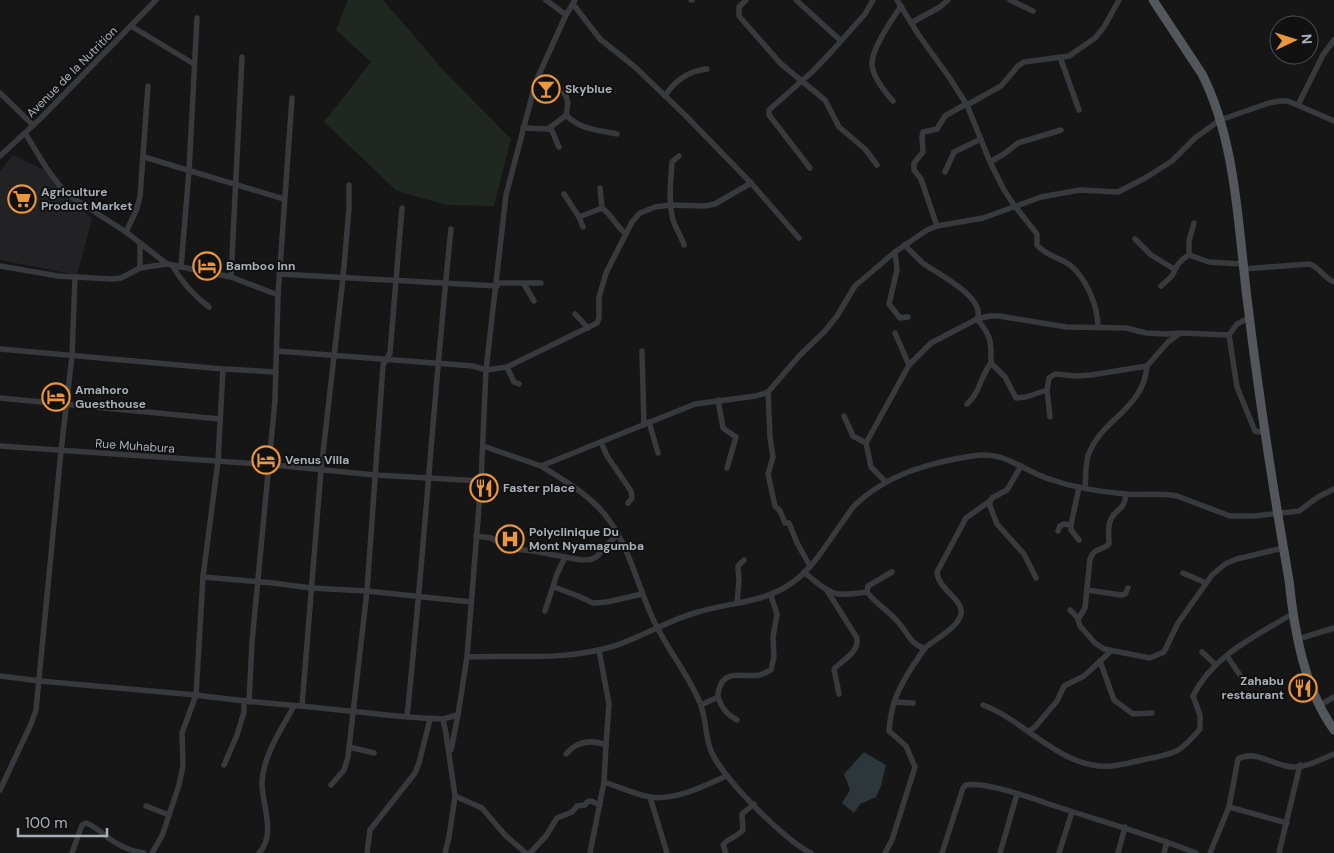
<svg xmlns="http://www.w3.org/2000/svg" width="1334" height="853" font-family="'DM Sans',sans-serif">
<rect width="100%" height="100%" fill="#161617"/>
<path fill="#222224" d="M13,155L44,170L92,219L77,275L0,260V171Z"/>
<path fill="#202720" d="M348,0H383L444,71L511,139L494,206L446,205L397,191L324,122L371,62L336,30Z"/>
<path fill="#2c363b" d="M864,752L886,765L881,786L876,797L860,804L854,813L842,803L850,790L844,774Z"/>
<g fill="none" stroke-linecap="round" stroke-linejoin="round">
<g stroke="#37393c" stroke-width="5.5">
<path d="M546,0L566,15"/>
<path d="M691,0H692"/>
<path d="M746,0L739,7V16L781,64L825,100L839,127L865,149L877,165"/>
<path d="M796,0L840,40"/>
<path d="M897,0L918,34L949,77L967,105L990,162L1004,190L1014,205L1037,234V245C1046,256 1059,257 1070,265C1087,279 1098,307 1098,327"/>
<path d="M1010,0L1033,11"/>
<path d="M573,4L600,39L635,67L685,115L751,183L799,238"/>
<path d="M911,23L940,7L948,0"/>
<path d="M131,26L194,64"/>
<path d="M1060,57L1079,110"/>
<path d="M0,93L33,125"/>
<path d="M564,93C570,101 567,107 566,116"/>
<path d="M665,96C675,80 688,71 707,69"/>
<path d="M893,101C885,92 873,77 872,65C871,49 892,20 901,6"/>
<path d="M967,105L1001,86L1018,66L1024,62L1069,56L1095,38L1104,27L1119,0"/>
<path d="M1298,105L1323,55L1334,40"/>
<path d="M523,128L548,129L565,116H567C581,130 599,130 617,134"/>
<path d="M550,128C555,134 555,140 559,147"/>
<path d="M25,133L47,169L60,186L73,198L126,232L167,264"/>
<path d="M0,156L41,118L156,0"/>
<path d="M679,156L672,162C671,181 668,201 673,220C676,229 681,236 684,245"/>
<path d="M144,157L284,199"/>
<path d="M990,162L1004,154L1018,143L1061,130"/>
<path d="M810,168L769,115V110L813,71L832,51L865,14L873,0"/>
<path d="M945,172L954,152L981,139"/>
<path d="M564,194L579,217L583,227"/>
<path d="M602,208C612,215 616,226 625,233"/>
<path d="M579,217L602,208L600,188"/>
<path d="M1194,223L1189,241V255L1209,262L1242,264"/>
<path d="M937,226L921,179L914,170V163L923,152L922,137L923,132L937,129L945,116L966,104"/>
<path d="M126,232L136,211L140,197L148,86"/>
<path d="M1135,239L1151,255L1174,269"/>
<path d="M140,244V268"/>
<path d="M904,245C911,251 917,258 924,264C938,274 987,298 977,319C992,337 991,341 991,363L1005,377L1016,398L1026,397L1047,390L1049,378L1055,374L1076,376L1091,375L1147,366L1168,342L1179,334"/>
<path d="M895,252L897,270L889,304L900,318L908,317"/>
<path d="M172,265C182,283 193,295 209,307"/>
<path d="M0,266L58,276L112,279L121,278L140,268L167,264L231,277L278,295"/>
<path d="M181,267L189,171L197,18"/>
<path d="M1243,269L1310,264C1320,268 1324,278 1334,282"/>
<path d="M279,274L497,286"/>
<path d="M231,277L242,57"/>
<path d="M497,283H541"/>
<path d="M524,284L534,301"/>
<path d="M1161,286C1165,282 1171,278 1173,274C1177,265 1180,260 1189,255"/>
<path d="M575,314L588,328"/>
<path d="M895,333L909,365"/>
<path d="M1229,335L1237,324L1249,318"/>
<path d="M0,349L223,369L276,372"/>
<path d="M277,351L473,366L486,370L507,367L597,323L599,318V297L606,273L632,222L640,213L655,207L670,205L705,206L715,204L751,183"/>
<path d="M642,351L644,425"/>
<path d="M507,367L514,382L519,384"/>
<path d="M1047,390L1050,417"/>
<path d="M768,392L770,437L773,457L768,474L775,506L780,511L785,523H789L797,543L810,566"/>
<path d="M0,398L220,419"/>
<path d="M718,400L723,428L736,437L727,468"/>
<path d="M967,404C980,393 980,377 991,363"/>
<path d="M844,416L853,436L866,443"/>
<path d="M649,422L658,453"/>
<path d="M601,442L607,456L631,491L632,498L628,503"/>
<path d="M0,446L274,465L375,475L481,481"/>
<path d="M483,446L541,466L695,404L756,396L768,392L800,355L825,331L837,316L855,286L895,252L927,230L937,226L983,218L1041,197L1080,190L1118,192L1147,177L1172,161L1195,138L1220,120L1269,103L1280,101H1288L1334,121"/>
<path d="M541,466C565,481 592,496 609,520C632,552 639,593 657,627C670,653 689,676 700,703C706,717 705,733 710,748C718,774 786,842 811,853"/>
<path d="M1021,466L1007,490L992,498L990,501V506L997,524L1024,554L1036,578"/>
<path d="M886,482L871,467L866,443L909,365L931,343L977,319L990,316H999L1066,327L1126,328L1146,333L1167,334L1181,333L1229,335L1237,387L1255,431L1259,432L1265,430"/>
<path d="M1079,487L1071,525V530L1079,540"/>
<path d="M1085,488C1086,478 1085,466 1088,456C1101,418 1143,411 1147,366"/>
<path d="M1058,531L1060,526L1064,524L1071,525"/>
<path d="M476,536L491,538L500,543L506,548L533,551L565,557"/>
<path d="M804,572C832,595 831,597 867,592C875,603 889,611 898,622C909,634 908,642 925,649"/>
<path d="M1183,573L1206,583"/>
<path d="M203,577L273,583L311,588L367,591L471,602"/>
<path d="M554,587L578,596L593,603L607,602L642,594"/>
<path d="M1087,590L1121,595L1125,594L1128,588"/>
<path d="M828,592L857,638C859,653 842,660 834,669L839,694"/>
<path d="M867,592L868,586L892,572"/>
<path d="M737,603L739,580L738,566L744,560"/>
<path d="M1070,610L1077,617L1080,626L1095,643L1104,649L1150,658L1164,652L1178,623L1212,575L1225,564L1237,559L1283,548"/>
<path d="M545,611L557,574L565,557C605,566 593,553 618,535"/>
<path d="M1078,619L1085,608L1090,559C1095,546 1101,552 1109,544C1109,536 1107,527 1111,519C1117,507 1124,512 1126,494"/>
<path d="M1298,639L1334,628"/>
<path d="M1202,652L1215,664"/>
<path d="M1227,656L1244,681"/>
<path d="M467,657C517,655 562,661 611,647C641,638 668,620 698,612C734,601 766,604 797,579C815,565 828,542 841,524C846,518 850,510 855,505C887,474 929,463 972,456C1005,450 1021,470 1049,479C1072,487 1101,492 1126,494C1143,496 1160,492 1177,496L1230,516H1254L1299,511L1318,497L1334,489"/>
<path d="M1100,661L1114,700L1133,714L1152,713"/>
<path d="M0,676L40,681L196,695L203,577L218,461L223,369"/>
<path d="M249,702L252,642L275,400L278,295L292,98"/>
<path d="M894,702L913,703"/>
<path d="M701,705L718,697"/>
<path d="M983,705C1026,721 1063,771 1112,766C1122,765 1132,762 1142,760C1175,753 1178,755 1200,729V715L1193,696C1212,656 1256,636 1292,614"/>
<path d="M1320,705L1334,697"/>
<path d="M302,706L321,470L343,278L349,208V185"/>
<path d="M407,717C424,555 434,391 451,229"/>
<path d="M737,720C728,715 723,710 719,700C717,696 718,693 719,689C725,668 745,678 760,675C763,674 767,672 771,670L774,657L773,637L777,614L771,596"/>
<path d="M1029,731L1035,727L1057,701L1064,686L1084,676L1111,651"/>
<path d="M349,747L374,753"/>
<path d="M451,750L458,715"/>
<path d="M566,754C577,741 590,739 606,745"/>
<path d="M224,765L237,735L244,712V702"/>
<path d="M604,782C619,787 635,794 650,797C675,801 704,786 726,776"/>
<path d="M331,785L344,770L348,757L367,591L383,365L390,353L402,208"/>
<path d="M0,790L31,724L36,710L61,451L72,356L75,278"/>
<path d="M455,796L482,808L505,835L526,853"/>
<path d="M650,797L667,853"/>
<path d="M146,806L169,815"/>
<path d="M1229,807L1287,823"/>
<path d="M72,853L82,825L86,823C92,825 97,829 102,833C115,844 128,851 144,853"/>
<path d="M152,853L162,836L179,785L183,766L182,733L196,695C238,701 279,704 321,708C361,712 402,718 443,719"/>
<path d="M259,853C276,835 263,807 262,785C262,757 281,730 294,706"/>
<path d="M367,853L370,830L415,773L419,763L430,719"/>
<path d="M445,853L449,837L455,796L446,734L443,719L458,715L467,657L481,481L486,370L506,195L536,81L566,15L575,0"/>
<path d="M530,853L546,836L557,818L572,812L577,806L585,805L587,802L591,801L600,805"/>
<path d="M590,853L604,782L606,745L609,704L599,650"/>
<path d="M726,853L723,845C728,838 737,837 743,830L742,814L754,804"/>
<path d="M885,853L892,840L915,767L906,746L889,731C891,703 899,687 914,664C918,659 921,653 925,648C935,639 958,628 961,614C964,599 938,590 937,572L966,518L990,501"/>
<path d="M942,853L963,788L966,785C987,781 1036,800 1058,807C1104,822 1151,835 1196,853"/>
<path d="M1000,853L1017,794"/>
<path d="M1059,853L1072,812"/>
<path d="M1118,853L1125,827"/>
<path d="M1164,853L1167,842"/>
<path d="M1210,853L1229,807L1238,759C1255,749 1274,766 1292,767C1305,768 1322,759 1334,754"/>
<path d="M1279,853L1300,765"/>
</g>
<path stroke="#53565b" stroke-width="9" d="M1153,0L1202,74C1237,143 1238,230 1248,306C1259,398 1273,489 1289,580C1294,630 1304,688 1334,730"/>
</g>
<defs>
<g id="bar-ring" transform="scale(1.4375)"><circle r="9.5" fill="#111112" stroke="#e9963c" stroke-width="1.5"/><path d="M-6-5H6L.8 .8V4.5H3.5V6h-7V4.5H-.8V.8Z" fill="#e9963c"/></g>
<g id="supermarket-ring" transform="scale(1.4375)"><circle r="9.5" fill="#111112" stroke="#e9963c" stroke-width="1.5"/><path d="M-6-5.5h2.5l.6 2H6L4.5 2H-2.5L-4.4-4H-6ZM-1.5 3.2a1.3 1.3 0 1 0 .1 0ZM3 3.2a1.3 1.3 0 1 0 .1 0Z" fill="#e9963c"/></g>
<g id="hotel-ring" transform="scale(1.4375)"><circle r="9.5" fill="#111112" stroke="#e9963c" stroke-width="1.5"/><path d="M-6-4.5h1.5V1H6V5H4.5V3h-9V5H-6ZM-4 0a1.8 1.8 0 1 1 3.6 0ZM.5 0V-2.5h3Q6-2.5 6 0Z" fill="#e9963c"/></g>
<g id="restaurant-ring" transform="scale(1.4375)"><circle r="9.5" fill="#111112" stroke="#e9963c" stroke-width="1.5"/><path d="M-5-6h1v4h1v-4h1v4h1v-4h1v5L-1.5 .5V6h-2V.5L-5-1ZM5-6V6H3V1.5H1.5Q1.5-4 5-6Z" fill="#e9963c"/></g>
<g id="hospital-ring" transform="scale(1.4375)"><circle r="9.5" fill="#111112" stroke="#e9963c" stroke-width="1.5"/><path d="M-5-5h3v3.5h4V-5h3V5h-3V1.5h-4V5h-3Z" fill="#e9963c"/></g>
</defs>
<g fill-rule="evenodd">
<use href="#bar-ring" x="546" y="89"/>
<use href="#supermarket-ring" x="22" y="199"/>
<use href="#hotel-ring" x="207" y="266"/>
<use href="#hotel-ring" x="56" y="397"/>
<use href="#hotel-ring" x="266" y="460"/>
<use href="#restaurant-ring" x="484" y="488"/>
<use href="#hospital-ring" x="510" y="539"/>
<use href="#restaurant-ring" x="1303" y="688"/>
</g>
<g text-anchor="middle" dominant-baseline="central" stroke-width="4" stroke-linejoin="round" paint-order="stroke">
<g font-size="12" fill="#a8afb7" stroke="#111112">
<text transform="translate(72 72) rotate(-45)">Avenue de la Nutrition</text>
<text transform="translate(135 446) rotate(4)">Rue Muhabura</text>
</g>
<g font-size="12" font-weight="bold" fill="#a8afb7" stroke="#111112" text-anchor="start">
<text x="565" y="89">Skyblue</text>
<text x="41" y="192">Agriculture<tspan x="41" dy="14">Product Market</tspan></text>
<text x="226" y="266">Bamboo Inn</text>
<text x="75" y="390">Amahoro<tspan x="75" dy="14">Guesthouse</tspan></text>
<text x="285" y="460">Venus Villa</text>
<text x="503" y="488">Faster place</text>
<text x="529" y="532">Polyclinique Du<tspan x="529" dy="14">Mont Nyamagumba</tspan></text>
<text x="1284" y="681" text-anchor="end">Zahabu<tspan x="1284" dy="14">restaurant</tspan></text>
</g>
</g>
<g transform="translate(1294 40) rotate(86)"><circle r="24" fill="#111112" stroke="#4d5054"/>
<path d="M0-4L9 19L0 12L-9 19Z" fill="#e9963c"/>
<text y="-8" font-size="14" font-weight="bold" text-anchor="middle" fill="#a8afb7">N</text>
</g>
<path d="M18 828v8h89v-8" fill="none" stroke="#a8afb7" stroke-width="2.5"/>
<text x="25" y="828" font-size="15" fill="#a8afb7" stroke="#111112" stroke-width="4" paint-order="stroke">100 m</text>
</svg>
